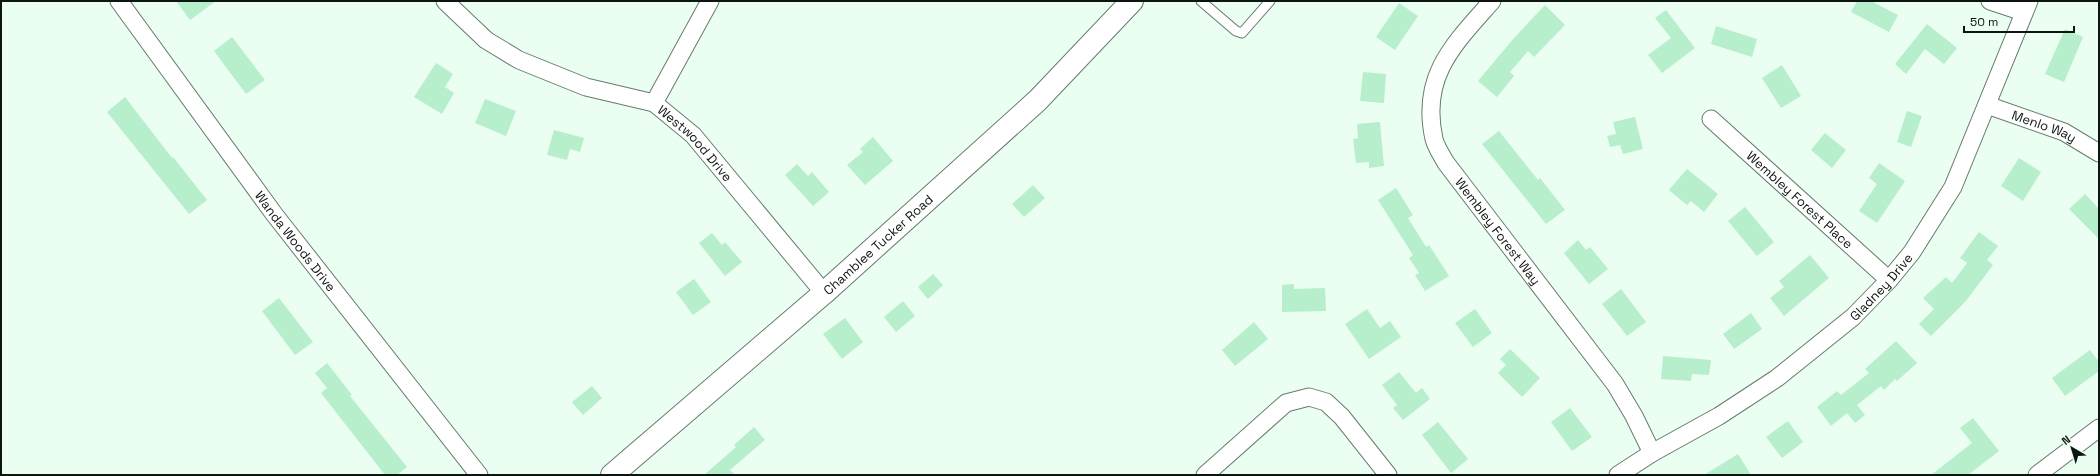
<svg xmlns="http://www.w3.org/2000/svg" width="2100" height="476" font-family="'Space Grotesk',sans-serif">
<rect width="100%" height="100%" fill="#ebfef2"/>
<g fill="#b7eecc">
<path d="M176,1H216L190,20Z"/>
<path d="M1857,1H1871L1898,15L1889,32L1851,12Z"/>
<path d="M1399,3L1418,16L1395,50L1376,37Z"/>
<path d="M1545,5L1565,25L1534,57L1528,51L1510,72L1514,76L1497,97L1478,81L1514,38Z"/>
<path d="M1666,10L1695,48L1662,73L1648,55L1671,38L1655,18Z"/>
<path d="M1927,24L1957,48L1944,64L1925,49L1906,74L1895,64Z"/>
<path d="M1716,26L1757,39L1752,57L1711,44Z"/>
<path d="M2065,29L2083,37L2064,82L2045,74Z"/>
<path d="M232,37L265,80L246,94L214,51Z"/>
<path d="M436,63L453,74L445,87L454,93L442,114L414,97Z"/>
<path d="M1782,65L1801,96L1781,108L1762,78Z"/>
<path d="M1363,72L1386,74L1384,103L1360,101Z"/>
<path d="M125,97L172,158L173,157L207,200L189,214L107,112Z"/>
<path d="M485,99L516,111L506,136L475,123Z"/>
<path d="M1907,111L1922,116L1911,147L1897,142Z"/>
<path d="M1635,117L1643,149L1623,154L1620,145L1610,147L1607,136L1616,134L1613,122Z"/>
<path d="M1380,122L1384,166L1369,168V162L1356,163L1353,139L1358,138L1357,124Z"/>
<path d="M554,130L584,138L580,152L570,149L567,160L547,155Z"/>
<path d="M1499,131L1538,180L1540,178L1565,210L1546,224L1482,144Z"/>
<path d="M1825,133L1846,150L1832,168L1811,150Z"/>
<path d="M873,137L893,161L865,185L847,165L863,152L860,149Z"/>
<path d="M2019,158L2041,172L2023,201L2001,186Z"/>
<path d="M1879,163L1905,181L1877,223L1859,211L1877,184L1869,178Z"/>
<path d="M797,164L808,176L812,172L829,192L813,206L785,175Z"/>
<path d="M1687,169L1718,194L1704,212L1691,201L1687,205L1669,190Z"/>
<path d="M1033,185L1045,198L1024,217L1012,204Z"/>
<path d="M1396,188L1413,215L1408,218L1426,247L1429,245L1449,276L1425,291L1415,275L1419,273L1409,258L1413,255L1378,200Z"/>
<path d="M2085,194L2099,209V239L2069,209Z"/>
<path d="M1745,207L1774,242L1757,256L1728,221Z"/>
<path d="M1979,232L1998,246L1987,260L1993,265L1966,301L1931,336L1919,324L1934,309L1923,298L1946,277L1952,283L1967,263L1960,258Z"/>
<path d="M712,233L722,245L725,242L742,262L725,276L699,243Z"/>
<path d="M1578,240L1586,250L1590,247L1608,269L1589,284L1564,253Z"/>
<path d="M1810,255L1829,278L1784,316L1770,298L1784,287L1779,281Z"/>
<path d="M933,274L943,285L928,299L918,287Z"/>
<path d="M694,279L711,302L693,315L676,292Z"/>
<path d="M1294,284V289L1325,288L1326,311L1282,312V285Z"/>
<path d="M1621,289L1646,322L1627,336L1602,304Z"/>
<path d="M279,298L313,342L295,355L262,311Z"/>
<path d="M903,301L915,316L896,332L884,317Z"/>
<path d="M1367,309L1380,328L1390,321L1401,337L1369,359L1345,324Z"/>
<path d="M1475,309L1492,333L1473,347L1455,323Z"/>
<path d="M1751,313L1762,329L1734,349L1723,334Z"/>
<path d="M845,318L863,342L842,359L823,334Z"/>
<path d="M1254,322L1268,339L1235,366L1222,350Z"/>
<path d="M1896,341L1917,363L1897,381L1895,379L1884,390L1881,386L1857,405L1865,415L1855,423L1847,413L1831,426L1817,407L1837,391L1841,395L1869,373L1865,369Z"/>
<path d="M1510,349L1540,378L1522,397L1498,373L1506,365L1500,359Z"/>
<path d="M2090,350L2099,362V371L2065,396L2052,378Z"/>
<path d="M1663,356L1711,360L1709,375L1692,374L1691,381L1661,379Z"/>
<path d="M327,363L352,395L350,396L407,467L397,475H385L321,393L327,388L315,373Z"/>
<path d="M1399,372L1416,393L1422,388L1430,399L1403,420L1393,408L1397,405L1382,385Z"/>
<path d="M592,386L602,398L583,415L572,402Z"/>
<path d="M1570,408L1592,437L1572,451L1551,422Z"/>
<path d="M1973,418L1999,451L1968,475H1931L1972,443L1960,428Z"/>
<path d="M1788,421L1803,442L1782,458L1766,437Z"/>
<path d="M1438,422L1468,459L1451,473L1422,435Z"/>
<path d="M754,427L765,440L730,470L735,475H704L736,447L734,445Z"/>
<path d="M1738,454L1751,475H1704Z"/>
</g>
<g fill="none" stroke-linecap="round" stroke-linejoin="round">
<g stroke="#667b6e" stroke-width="11">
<path id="service" d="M1201,1L1236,31L1242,33L1270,1"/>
</g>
<g stroke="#667b6e" stroke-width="19">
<g id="minor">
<path id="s1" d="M119,1L274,214L479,475"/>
<path id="s2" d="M445,1L486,40L519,60L586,87L654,103L693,135L824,293"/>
<path id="s3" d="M1492,1C1454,44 1420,76 1434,139C1436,147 1442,156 1446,163L1615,384L1634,416L1652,453"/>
<path d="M1990,1L2023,12"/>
<path d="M654,103L710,1"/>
<path id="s4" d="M1987,105L2064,132L2099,153"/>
<path id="s5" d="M1711,119L1889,280"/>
<path d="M1205,475L1286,403L1309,397L1326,402L1342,417L1388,475"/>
<path id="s6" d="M1618,475L1652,453L1719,416L1777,378L1853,317L1889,280L1912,252L1953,187L2029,1"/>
<path d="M2037,475L2099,428"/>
</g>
</g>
<g stroke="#667b6e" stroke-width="24">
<g id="secondary">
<path id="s7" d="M612,475L824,293L1038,100L1132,1"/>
</g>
</g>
<use href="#service" stroke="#fff" stroke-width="9"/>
<use href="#minor" stroke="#fff" stroke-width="17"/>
<use href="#secondary" stroke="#fff" stroke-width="22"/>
</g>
<g text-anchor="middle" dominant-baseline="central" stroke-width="3.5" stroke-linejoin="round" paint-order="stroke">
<g font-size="13" fill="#0d1510" stroke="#ebfef2">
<text stroke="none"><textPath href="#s4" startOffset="61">Menlo Way</textPath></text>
<text stroke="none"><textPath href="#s2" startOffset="295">Westwood Drive</textPath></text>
<text stroke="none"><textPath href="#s5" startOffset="120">Wembley Forest Place</textPath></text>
<text stroke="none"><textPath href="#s3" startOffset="270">Wembley Forest Way</textPath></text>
<text stroke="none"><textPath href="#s1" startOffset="298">Wanda Woods Drive</textPath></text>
<text stroke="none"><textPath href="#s7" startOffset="352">Chamblee Tucker Road</textPath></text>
<text stroke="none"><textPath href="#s6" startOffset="325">Gladney Drive</textPath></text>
</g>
</g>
<rect width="2100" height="476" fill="none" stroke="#0d1510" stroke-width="4"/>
<g transform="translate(2072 448) rotate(322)" stroke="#ebfef2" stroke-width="3" paint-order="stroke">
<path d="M0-3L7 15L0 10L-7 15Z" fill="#0d1510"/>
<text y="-6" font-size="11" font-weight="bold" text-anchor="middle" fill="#0d1510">N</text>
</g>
<path d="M1964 26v6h110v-6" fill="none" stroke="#0d1510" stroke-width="2"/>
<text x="1970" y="26" font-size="12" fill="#0d1510" stroke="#ebfef2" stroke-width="3" paint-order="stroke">50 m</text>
</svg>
